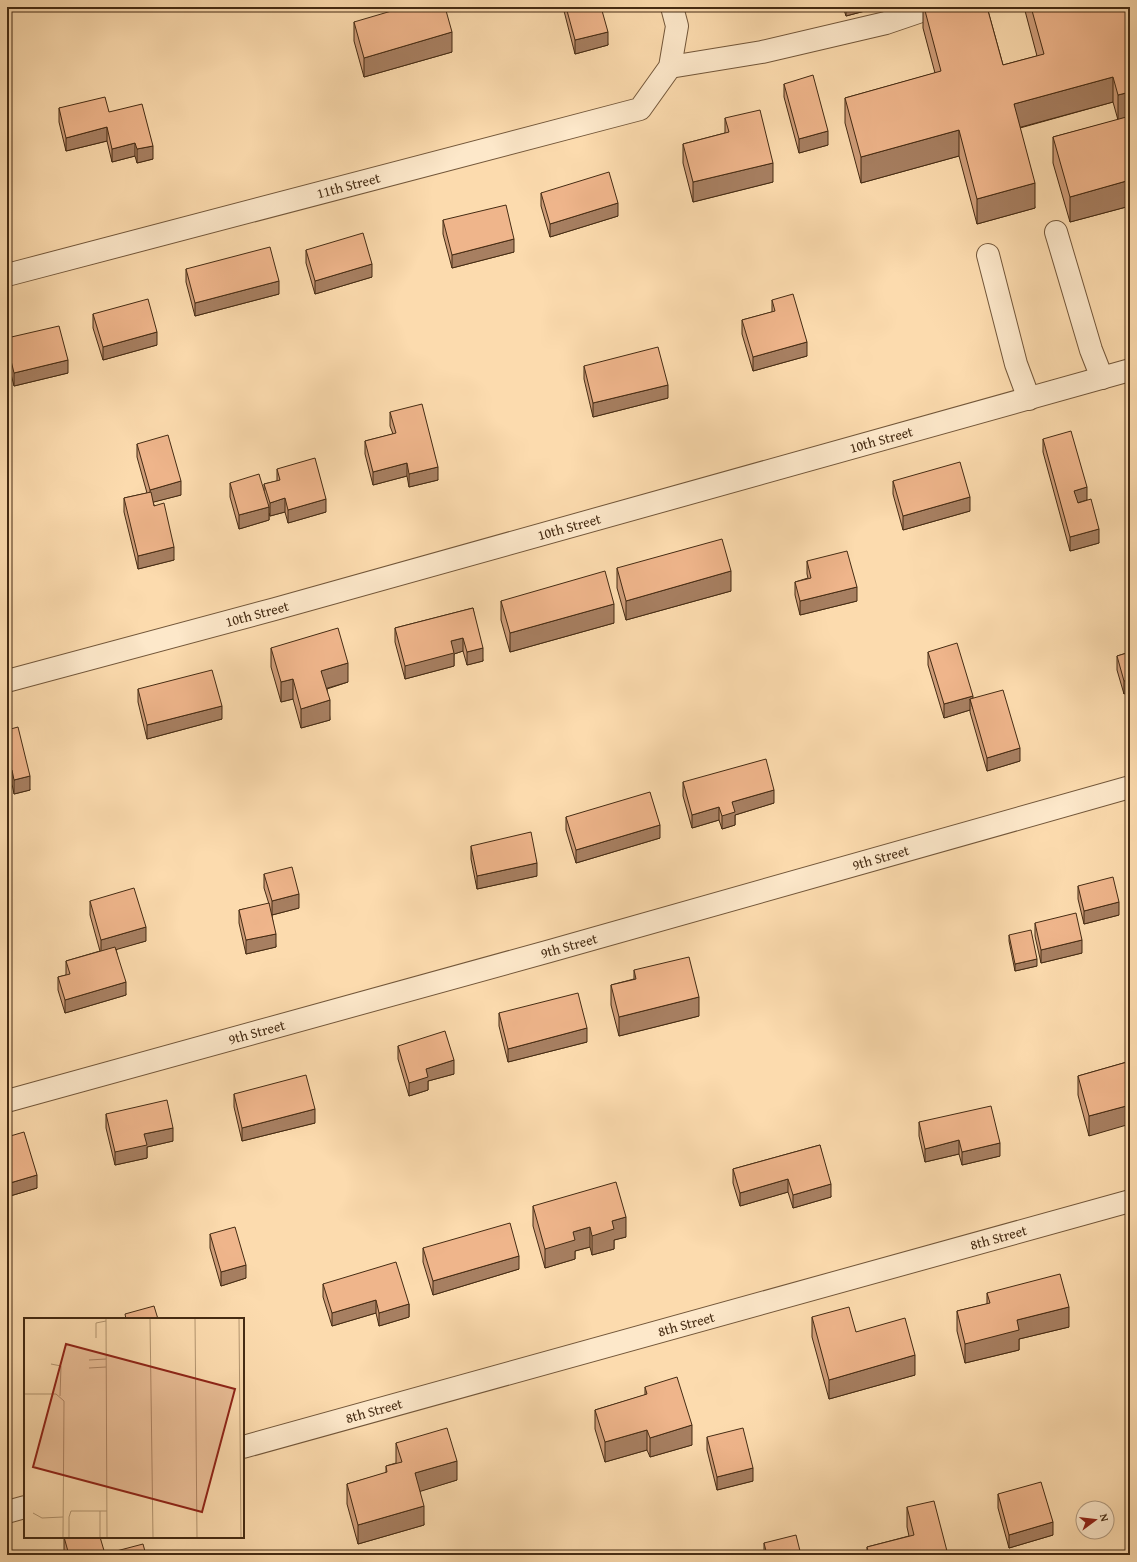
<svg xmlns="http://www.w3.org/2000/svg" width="1137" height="1562" font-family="'Gentium Book Plus',serif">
<rect width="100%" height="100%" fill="#fcdbae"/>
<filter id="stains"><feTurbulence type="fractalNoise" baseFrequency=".005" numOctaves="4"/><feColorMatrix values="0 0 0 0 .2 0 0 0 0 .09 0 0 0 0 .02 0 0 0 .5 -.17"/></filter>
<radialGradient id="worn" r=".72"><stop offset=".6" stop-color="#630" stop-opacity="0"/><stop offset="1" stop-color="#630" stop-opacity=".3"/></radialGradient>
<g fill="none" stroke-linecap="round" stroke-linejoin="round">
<g stroke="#73573a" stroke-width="24">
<g id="minor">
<path d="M670,67L762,52L886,23L933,7"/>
<path d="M1056,232L1091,350L1102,378"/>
<path d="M988,255L1016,364L1029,399"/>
<path id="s1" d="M7,275L640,109L670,67L677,26L672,7"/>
<path id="s2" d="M7,681L275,609L1130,370"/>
<path id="s3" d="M7,1101L550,951L1130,787"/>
<path id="s4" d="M243,1447L1130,1201"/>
<path d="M7,1512L25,1507"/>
</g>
</g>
<use href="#minor" stroke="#fde8ca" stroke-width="22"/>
</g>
<g fill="#ce9c78" stroke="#452b13">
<path d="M563,7H601L608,45L575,54Z"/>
<path d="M843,7H880L846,16Z"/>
<path d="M923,7H987L1003,65L1037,56L1024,7H1130V206L1070,222L1053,163V137L1118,120L1113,102L1020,128L1035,208L977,224L959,156L861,183L845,123V98L935,73L923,28Z"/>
<path d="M354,22L452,52L364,77L354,41Z"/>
<path d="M784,84L828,145L799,153L784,97Z"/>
<path d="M59,108L109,112L153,159L137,163L135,156L112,162L107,141L66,151L59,122Z"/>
<path d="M725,118L773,182L693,202L683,163V144L725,133Z"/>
<path d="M541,193L618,216L550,237L541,206Z"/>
<path d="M443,220L514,252L452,268L443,234Z"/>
<path d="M306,250L372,277L315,294L306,263Z"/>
<path d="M186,269L279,294L195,316L186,282Z"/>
<path d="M772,300L807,356L753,371L742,334V320L772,312Z"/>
<path d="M93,314L157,345L103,360L93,328Z"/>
<path d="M7,338L68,373L14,386L7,358Z"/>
<path d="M584,366L668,398L593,417L584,379Z"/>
<path d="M390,412L438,480L409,487L407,476L373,485L365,454V441L393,434L390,426Z"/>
<path d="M1043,439L1087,500L1078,503L1099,543L1070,551L1043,452Z"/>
<path d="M137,444L181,495L153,502L174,560L138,569L124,512V498L147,493L137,457Z"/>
<path d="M277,469L326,512L288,523L285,512L270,516L269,513V520L239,529L230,497V483L264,491V484L277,481Z"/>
<path d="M893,481L970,511L903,530L893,494Z"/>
<path d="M807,561L857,601L800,615L795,595V582L808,578L807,574Z"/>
<path d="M617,568L731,591L626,620L617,588Z"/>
<path d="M501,601L614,623L510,652L501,620Z"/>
<path d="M473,608L483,661L467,665L463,651L454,654V666L405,679L395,642V628Z"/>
<path d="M271,648L348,682L327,689L330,720L301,728L293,699L281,702L271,667Z"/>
<path d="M928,652L973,698L1020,761L987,771L970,712V710L944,718L928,665Z"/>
<path d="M1130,652L1124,694L1117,670V656Z"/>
<path d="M138,689L222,719L147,739L138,702Z"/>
<path d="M7,730L30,790L14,794L12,784L7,785Z"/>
<path d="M683,782L774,803L735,815V825L722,829L719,820L692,828L683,796Z"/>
<path d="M566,817L660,838L576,863L566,830Z"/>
<path d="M471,846L537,876L477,889L471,859Z"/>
<path d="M264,874L299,908L272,915L276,947L246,954L239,923V910L269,904L264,888Z"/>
<path d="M1078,886L1119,915L1084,924L1078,899Z"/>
<path d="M90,901L146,941L116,949L126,995L65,1013L58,990V977L66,975V961L100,951L90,915Z"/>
<path d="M1035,923L1082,953L1041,963L1035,936Z"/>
<path d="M1009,935L1037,966L1015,971L1009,941Z"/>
<path d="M634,970L699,1016L619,1036L611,1005V985L634,979Z"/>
<path d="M499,1013L587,1042L508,1062L499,1026Z"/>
<path d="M398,1046L454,1074L428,1081V1090L409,1096L398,1059Z"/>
<path d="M1127,1062L1089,1136L1078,1095V1076Z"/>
<path d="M234,1094L315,1123L242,1141L234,1107Z"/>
<path d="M106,1114L173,1141L147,1147V1158L115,1165L106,1128Z"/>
<path d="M919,1122L1000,1156L962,1165L959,1154L925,1162L919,1136Z"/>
<path d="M7,1137L37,1188L10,1196L7,1188Z"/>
<path d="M820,1145L831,1197L793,1208L788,1192L740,1206L733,1183V1169Z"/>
<path d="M533,1206L626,1237L614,1240V1249L592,1255L590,1247L575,1251V1259L545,1268L533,1226Z"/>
<path d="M210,1234L246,1278L221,1286L210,1248Z"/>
<path d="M423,1248L519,1269L433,1295L423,1262Z"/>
<path d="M323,1284L409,1304V1317L379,1326L376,1313L332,1326L323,1297Z"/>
<path d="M987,1293L1069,1327L1019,1339V1350L965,1363L957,1331V1311L987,1304Z"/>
<path d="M812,1317L856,1332L915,1375L829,1399L812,1337Z"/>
<path d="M645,1387L692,1445L650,1457L647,1450L605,1462L595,1429V1410L645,1395Z"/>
<path d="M707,1437L753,1481L717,1490L707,1450Z"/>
<path d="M396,1443L457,1480L420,1491L424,1525L358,1544L347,1504V1484L386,1473V1466L396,1463Z"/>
<path d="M998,1494L1053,1535L1009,1548L998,1508Z"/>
<path d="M907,1507L948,1555H867V1547L909,1536L907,1527Z"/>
<path d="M64,1537L105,1554L146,1555H64Z"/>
<path d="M764,1543L801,1555H764Z"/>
</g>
<g fill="#a77f61" stroke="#452b13">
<path d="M846,7H880L846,16Z"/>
<path d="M452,32V52L364,77V58Z"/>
<path d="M608,32V45L575,54V40Z"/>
<path d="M1113,77V102L1014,129V104Z"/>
<path d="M1126,93V118L1118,120V95Z"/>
<path d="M107,127V141L66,151V138Z"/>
<path d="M959,130V156L861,183V157Z"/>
<path d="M828,131V145L799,153V139Z"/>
<path d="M135,143V156L112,162V149Z"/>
<path d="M153,146V159L137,163V149Z"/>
<path d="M773,163V182L693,202V182Z"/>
<rect x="7" y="173" width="1" height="14"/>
<path d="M1130,180V206L1070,222V197Z"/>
<path d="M1035,183V208L977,224V199Z"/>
<path d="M618,203V216L550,237V224Z"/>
<path d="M514,239V252L452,268V255Z"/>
<path d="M372,264V277L315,294V281Z"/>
<path d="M279,281V294L195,316V303Z"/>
<path d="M157,332V345L103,360V347Z"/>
<path d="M807,342V356L753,371V357Z"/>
<path d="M68,360V373L14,386V373Z"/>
<path d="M668,385V398L593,417V403Z"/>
<path d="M407,463V476L373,485V472Z"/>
<path d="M438,467V480L409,487V474Z"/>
<path d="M181,481V495L150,503V490Z"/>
<path d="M1087,487V500L1074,504V491Z"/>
<path d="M970,497V511L903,530V516Z"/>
<path d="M285,498V512L270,516V503Z"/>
<path d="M326,499V512L288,523V510Z"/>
<path d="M269,507V520L239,529V515Z"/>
<path d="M1099,529V543L1070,551V537Z"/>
<path d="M174,547V560L138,569V556Z"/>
<path d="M731,571V591L626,620V601Z"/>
<path d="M857,587V601L800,615V601Z"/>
<path d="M614,604V623L510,652V633Z"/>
<path d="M463,638V651L454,654V666L405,679V666L451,641Z"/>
<path d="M483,648V661L467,665V652Z"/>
<path d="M348,663V682L321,690V671Z"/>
<path d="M293,679V699L281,702V682Z"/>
<path d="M1130,679V692L1124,694V681Z"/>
<path d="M973,696V709L970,699V710L944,718V704Z"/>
<path d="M330,700V720L301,728V709Z"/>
<path d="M222,706V719L147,739V725Z"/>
<path d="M1020,748V761L987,771V758Z"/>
<path d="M12,770V784L7,785V771Z"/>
<path d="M30,776V790L14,794V780Z"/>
<path d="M774,790V803L735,815V825L722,829V816L732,802Z"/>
<path d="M719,807V820L692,828V815Z"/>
<path d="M660,825V838L576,863V850Z"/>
<path d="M537,863V876L477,889V876Z"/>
<path d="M299,894V908L272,915V901Z"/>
<path d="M1119,902V915L1084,924V911Z"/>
<path d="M146,927V941L101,954V940Z"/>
<path d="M276,934V947L246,954V940Z"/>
<path d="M1082,940V953L1041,963V950Z"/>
<path d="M1037,959V966L1015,971V964Z"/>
<path d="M126,982V995L65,1013V1000Z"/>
<path d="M699,997V1016L619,1036V1017Z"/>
<path d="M587,1028V1042L508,1062V1049Z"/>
<path d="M454,1060V1074L428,1081V1090L409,1096V1083L426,1069Z"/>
<path d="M1130,1105V1124L1089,1136V1116Z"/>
<path d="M315,1109V1123L242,1141V1128Z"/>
<path d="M173,1128V1141L147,1147V1158L115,1165V1152L144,1134Z"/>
<path d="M959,1140V1154L925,1162V1149Z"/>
<path d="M1000,1143V1156L962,1165V1152Z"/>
<path d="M37,1175V1188L10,1196V1183Z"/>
<path d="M788,1179V1192L740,1206V1193Z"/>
<path d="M831,1184V1197L793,1208V1195Z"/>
<path d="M626,1217V1237L614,1240V1249L592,1255V1236L612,1221Z"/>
<path d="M590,1227V1247L575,1251V1259L545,1268V1249L573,1232Z"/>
<path d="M519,1256V1269L433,1295V1281Z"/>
<path d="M246,1265V1278L221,1286V1272Z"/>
<path d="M376,1300V1313L332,1326V1313Z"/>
<path d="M409,1304V1317L379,1326V1313Z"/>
<path d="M1069,1307V1327L1019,1339V1350L965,1363V1344L1017,1320Z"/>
<path d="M915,1355V1375L829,1399V1380Z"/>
<path d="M692,1425V1445L650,1457V1438Z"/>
<path d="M647,1430V1450L605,1462V1442Z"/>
<path d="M457,1461V1480L415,1493V1473Z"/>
<path d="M753,1468V1481L717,1490V1477Z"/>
<path d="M424,1506V1525L358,1544V1525Z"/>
<path d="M1053,1522V1535L1009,1548V1535Z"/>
</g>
<g fill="#efb58b" stroke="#452b13">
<path d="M405,7H445L452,32L364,58L354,22Z"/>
<path d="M566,7H601L608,32L575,40Z"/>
<path d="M924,7H987L1003,65L1044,54L1031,7H1130V107L1126,93L1118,95L1113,77L1014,104L1035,183L977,199L959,130L861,157L845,98L941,71Z"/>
<path d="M813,75L828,131L799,139L784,84Z"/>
<path d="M105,97L109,112L142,104L153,146L137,149L135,143L112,149L107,127L66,138L59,108Z"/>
<path d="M760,110L773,163L693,182L683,144L729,132L725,118Z"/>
<path d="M1130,116V180L1070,197L1053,137Z"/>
<path d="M609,172L618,203L550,224L541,193Z"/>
<path d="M506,205L514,239L452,255L443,220Z"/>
<path d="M363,233L372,264L315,281L306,250Z"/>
<path d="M270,247L279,281L195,303L186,269Z"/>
<path d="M793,294L807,342L753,357L742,320L775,311L772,300Z"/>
<path d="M148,299L157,332L103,347L93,314Z"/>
<path d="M59,326L68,360L14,373L7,344V338Z"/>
<path d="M658,347L668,385L593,403L584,366Z"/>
<path d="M422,404L438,467L409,474L407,463L373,472L365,441L396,433L390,412Z"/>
<path d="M1071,431L1087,487L1074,491L1078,503L1091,499L1099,529L1070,537L1043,439Z"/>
<path d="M168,435L181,481L150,490L137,444Z"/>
<path d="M315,458L326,499L288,510L285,498L270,503L264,484L280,480L277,469Z"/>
<path d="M960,462L970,497L903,516L893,481Z"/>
<path d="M259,474L269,507L239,515L230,483Z"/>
<path d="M151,492L154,506L164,503L174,547L138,556L124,498Z"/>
<path d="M722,539L731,571L626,601L617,568Z"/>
<path d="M847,551L857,587L800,601L795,582L811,578L807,561Z"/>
<path d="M605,571L614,604L510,633L501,601Z"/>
<path d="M473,608L483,648L467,652L463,638L451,641L454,653L405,666L395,628Z"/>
<path d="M338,628L348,663L321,671L330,700L301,709L293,679L281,682L271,648Z"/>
<path d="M957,643L973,696L944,704L928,652Z"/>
<path d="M1130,652V679L1124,681L1117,656Z"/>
<path d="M212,670L222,706L147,725L138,689Z"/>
<path d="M1003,690L1020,748L987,758L970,699Z"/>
<path d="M18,727L30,776L14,780L12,770L7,771V730Z"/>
<path d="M766,759L774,790L732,802L735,812L722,816L719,807L692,815L683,782Z"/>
<path d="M650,792L660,825L576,850L566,817Z"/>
<path d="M531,832L537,863L477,876L471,846Z"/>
<path d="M292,867L299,894L272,901L264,874Z"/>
<path d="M1113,877L1119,902L1084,911L1078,886Z"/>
<path d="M134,888L146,927L101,940L90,901Z"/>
<path d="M269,903L276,934L246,940L239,910Z"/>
<path d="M1076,913L1082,940L1041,950L1035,923Z"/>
<path d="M1031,930L1037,959L1015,964L1009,935Z"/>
<path d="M115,947L126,982L65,1000L58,977L70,974L66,961Z"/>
<path d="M689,957L699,997L619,1017L611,985L636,979L634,970Z"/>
<path d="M578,993L587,1028L508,1049L499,1013Z"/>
<path d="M445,1031L454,1060L426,1069L428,1077L409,1083L398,1046Z"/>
<path d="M1127,1062L1130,1072V1105L1089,1116L1078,1076Z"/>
<path d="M306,1075L315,1109L242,1128L234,1094Z"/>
<path d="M167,1100L173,1128L144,1134L147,1145L115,1152L106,1114Z"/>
<path d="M991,1106L1000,1143L962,1152L959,1140L925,1149L919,1122Z"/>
<path d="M24,1132L37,1175L10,1183L7,1174V1137Z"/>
<path d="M820,1145L831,1184L793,1195L788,1179L740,1193L733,1169Z"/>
<path d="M616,1182L626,1217L612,1221L614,1229L592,1236L590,1227L573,1232L575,1240L545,1249L533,1206Z"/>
<path d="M510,1223L519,1256L433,1281L423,1248Z"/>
<path d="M235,1227L246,1265L221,1272L210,1234Z"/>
<path d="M396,1262L409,1304L379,1313L376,1300L332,1313L323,1284Z"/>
<path d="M1060,1274L1069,1307L1017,1320L1019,1330L965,1344L957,1311L990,1303L987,1293Z"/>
<path d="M154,1306L158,1319H126L125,1314Z"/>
<path d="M849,1307L856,1332L905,1318L915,1355L829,1380L812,1317Z"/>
<path d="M677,1377L692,1425L650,1438L647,1430L605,1442L595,1410L647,1394L645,1387Z"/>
<path d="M447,1428L457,1461L415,1473L424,1506L358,1525L347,1484L387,1472L386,1466L402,1462L396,1443Z"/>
<path d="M743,1428L753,1468L717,1477L707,1437Z"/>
<path d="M1041,1482L1053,1522L1009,1535L998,1494Z"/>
<path d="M934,1501L948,1555H869L867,1547L914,1535L907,1507Z"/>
<path d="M796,1535L801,1555H767L764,1543Z"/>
<path d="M64,1537H100L105,1554L143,1544L146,1555H69Z"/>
</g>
<g text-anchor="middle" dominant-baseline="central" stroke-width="3" stroke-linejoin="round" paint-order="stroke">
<g font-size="14" fill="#452b13" stroke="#fde8ca">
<text stroke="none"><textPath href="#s1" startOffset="353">11th Street</textPath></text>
<text stroke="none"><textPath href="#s2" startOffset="907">10th Street</textPath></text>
<text stroke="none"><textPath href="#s2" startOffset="583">10th Street</textPath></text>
<text stroke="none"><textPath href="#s2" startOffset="259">10th Street</textPath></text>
<text stroke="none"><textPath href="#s3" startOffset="907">9th Street</textPath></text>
<text stroke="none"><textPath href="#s3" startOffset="583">9th Street</textPath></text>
<text stroke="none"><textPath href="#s3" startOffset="259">9th Street</textPath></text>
<text stroke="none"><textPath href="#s4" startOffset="784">8th Street</textPath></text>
<text stroke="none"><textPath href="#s4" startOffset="460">8th Street</textPath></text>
<text stroke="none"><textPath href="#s4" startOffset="136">8th Street</textPath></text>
</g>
</g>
<g transform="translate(24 1318)">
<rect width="220" height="220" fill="#fcdbae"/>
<path fill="none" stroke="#b39570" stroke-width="1" d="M82,0L83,220M126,0L129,220M171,0L173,220M215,0L217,220M72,20V5L82,3M65,42L82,41M27,46L37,48L36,78M65,50L82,49M0,76H32L40,83L39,220M76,193V220M9,195L18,200L39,199M45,220V199L47,193H83"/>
<path fill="#8f2418" fill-opacity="0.15" stroke="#8f2418" stroke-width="2" d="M42,26L211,71L178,194L9,149Z"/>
<rect width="220" height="220" fill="none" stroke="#452b13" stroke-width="2"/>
</g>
<rect width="1137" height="1562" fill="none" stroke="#fcdbae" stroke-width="24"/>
<rect x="8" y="8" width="1121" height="1546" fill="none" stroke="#452b13" stroke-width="2"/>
<rect x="12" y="12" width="1113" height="1538" fill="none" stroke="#452b13"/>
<g transform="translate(1095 1520) rotate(75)"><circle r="19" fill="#fde8ca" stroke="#b39c81"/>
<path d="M0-3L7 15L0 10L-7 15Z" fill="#8f2418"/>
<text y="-6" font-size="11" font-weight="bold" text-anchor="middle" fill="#452b13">N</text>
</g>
<rect width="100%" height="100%" filter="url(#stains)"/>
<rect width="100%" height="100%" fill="url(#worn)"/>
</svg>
